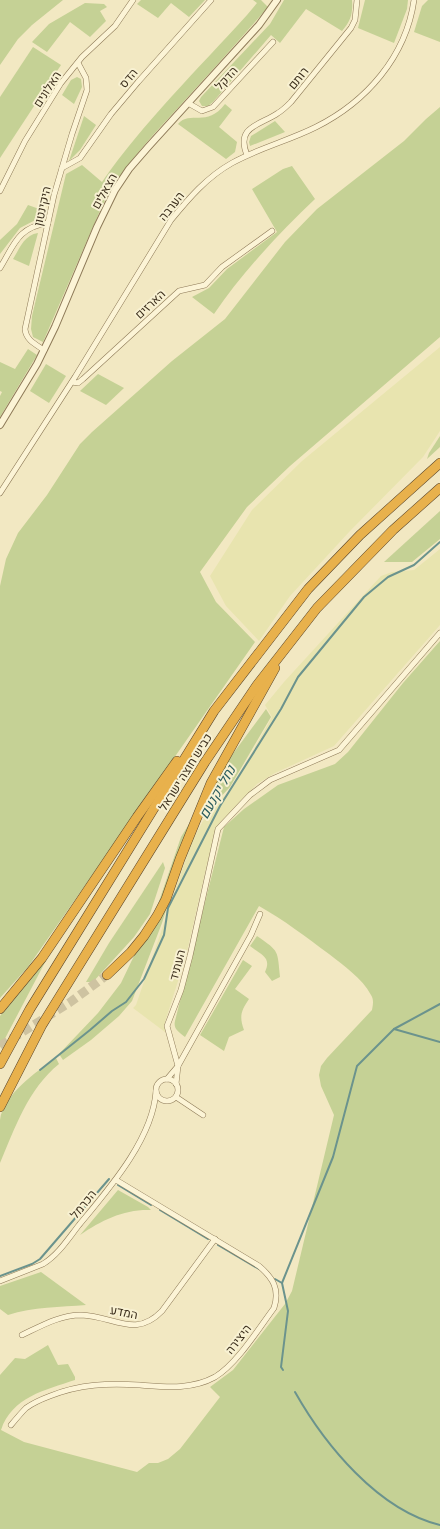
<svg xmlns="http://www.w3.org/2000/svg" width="440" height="1529" font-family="'IBM Plex Serif',Heebo,serif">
<rect width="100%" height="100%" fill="#f2e8c2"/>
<g fill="#e8e4af">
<path d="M440,347V431L423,457L350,531L290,596L259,641L226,606L210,576L252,510L302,461Z"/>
<path d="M440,549V625L334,746L275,773L257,784L219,824L207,864L186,956L165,1022V1032L133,1008L136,1005L192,841L203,821L233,786L272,717L265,705L284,682L381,576L392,572L414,570Z"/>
</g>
<g fill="#c5d195">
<path d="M0,0H63L32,25L18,39L0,65Z"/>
<path d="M141,0H205L189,17L171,3L158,18L137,4Z"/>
<path d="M253,0H261L268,7L255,22C229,52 202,81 176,110C148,140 121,170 102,206L43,342L33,337L31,329L32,316L66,174L82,165L102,182C143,123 199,68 247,15L257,3Z"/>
<path d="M284,0H352C353,13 351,21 342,31L306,9L280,43L271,35L213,102L208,106H202L199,101L201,97L270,24Z"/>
<path d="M365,0H408L407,9L394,43L358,28Z"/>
<path d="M428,0H440V42L414,32L422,6Z"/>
<path d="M85,3L104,4L107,7L100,11L106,21L90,37L70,22L47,52L32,42L49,24Z"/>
<path d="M33,47L61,65L0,158V97Z"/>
<path d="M77,77L81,79L82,87L74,104L62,95L71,80Z"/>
<path d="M225,104L232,110L219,127L237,142L235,152L226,159L178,124C190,110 207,128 225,104Z"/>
<path d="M440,107V337L290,466L247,507L200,572L216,602L255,642L28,967L0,998V586L6,559L18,533L47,495L80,444L92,432L172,361L225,319L285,242L317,209L404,141L426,119Z"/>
<path d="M84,116L96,125L80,150L69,161Z"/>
<path d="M275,121L285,132L250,146L249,142L251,136Z"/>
<path d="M292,166L315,199C279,233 242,273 214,314L192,297L209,288L227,269L277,232L252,189L283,169Z"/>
<path d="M28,205L42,210L41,217L20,228L0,254V240L17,224Z"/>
<path d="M38,233L29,266L13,259C20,248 24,235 38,233Z"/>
<path d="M28,349L37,355L0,417V396L2,392L0,391V362L15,369Z"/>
<path d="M46,364L66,376L49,403L30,391Z"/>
<path d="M98,374L124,388L106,405L80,391Z"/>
<path d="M440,436V447L427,459L429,453Z"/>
<path d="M440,511V539L412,562H384Z"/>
<path d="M440,641V1529H0V1375L15,1358L25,1359L48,1345L58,1365L68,1364L75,1377V1380C45,1390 12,1397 1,1430L24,1442L137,1472L149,1463H158L168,1459L180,1449L220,1397L210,1387L233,1370L285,1304L292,1291L334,1115L321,1086L319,1075L321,1066L327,1058L372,1010C373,1004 374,1000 371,995C362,978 344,966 329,954C306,937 284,920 259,906L185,1037C179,1032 173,1029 175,1021L224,827L244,809L278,785L335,764L348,752L403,683Z"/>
<path d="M266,709L271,717L230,787L201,818L189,836L162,923L132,1001L119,1016L91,1040L63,1060L59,1054L98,1013L121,983L156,910L181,837L226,763Z"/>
<path d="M163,862L165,868L150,914L134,937L93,982H86L109,943Z"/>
<path d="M257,936C280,952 277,950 280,977L272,981L265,972C272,957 261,955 250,946Z"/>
<path d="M52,949L0,1048V1016Z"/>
<path d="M243,960L252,966L235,989L249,999C241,1011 239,1016 244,1030L229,1037L224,1051L200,1035Z"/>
<path d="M56,1058L59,1064C28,1089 15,1128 0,1163C0,1149 0,1134 0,1120C3,1095 37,1071 56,1058Z"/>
<path d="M118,1190L148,1207L151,1210C124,1209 102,1220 80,1235Z"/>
<path d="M41,1272L86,1305C61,1307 33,1307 8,1315L0,1309V1286Z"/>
</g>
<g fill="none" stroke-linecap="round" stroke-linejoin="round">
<g stroke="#6b938d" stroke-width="2">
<path d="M394,1029L440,1042"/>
<path d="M40,1070L90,1030L112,1011L126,1002L144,979L164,935L168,908L220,806L281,709L298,677L364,597L388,577L414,565L440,542"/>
<path d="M118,1185L151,1205"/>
<path d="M160,1210L208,1239"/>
<path d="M218,1245L259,1269"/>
<path d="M0,1276L32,1264L40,1259L109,1179"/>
<path d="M275,1279L282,1283L288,1311L281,1367L283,1370"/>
<path d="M282,1283L333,1157L357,1066L394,1029L440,1004"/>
<path d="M295,1392C325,1445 378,1510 440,1525"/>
</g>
<path stroke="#cec3a1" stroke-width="9" stroke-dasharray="9 4.5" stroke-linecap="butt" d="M0,1046L69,1003L107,975"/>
<g stroke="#8d7957" stroke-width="6">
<g id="minor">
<path d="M188,103L202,111L213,107L273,42"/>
<path d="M247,155C235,126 261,125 278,113C283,110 287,106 291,102L351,28L355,20L357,0"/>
<path d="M62,168L80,158L111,114L138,82L211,0"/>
<path d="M0,191L25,141L61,83L82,57L115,26L133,0"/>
<path d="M0,268C14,245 18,227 48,223"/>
<path d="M44,350C35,344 26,340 25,329L54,195L72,134L87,90L86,78L78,63"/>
<path d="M72,382L78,383L83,379L179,291L205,285L222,267L272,231"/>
<path d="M0,493L75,377L171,220C189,198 207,177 232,163C259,148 288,141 316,127C366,102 406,57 414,0"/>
<path d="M167,1079L178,1066L251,935L260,914"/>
<circle cx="167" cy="1090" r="11"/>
<path d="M176,1084L178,1066L167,1026L181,990L190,956L218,829L250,795L270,780L339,750L440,633"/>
<path d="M176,1097L203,1115"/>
<path d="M0,1281L43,1264C58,1255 68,1239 79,1225C108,1190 153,1139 156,1091"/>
<path d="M22,1335C41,1326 60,1315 81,1315C114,1316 135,1339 162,1311L215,1239"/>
<path d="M11,1425C16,1419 21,1413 26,1408C33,1403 42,1399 50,1396C80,1384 108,1383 140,1385C166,1387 191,1390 215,1377C237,1364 259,1328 274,1308C280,1289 273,1278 259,1266L116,1180"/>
</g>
</g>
<g stroke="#8d7957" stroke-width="8">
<path id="tertiary" d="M0,425L37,364L55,327L97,227L115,190L129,169L149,146L259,25L277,0"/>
</g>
<g stroke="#5b462c" stroke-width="10">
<g id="motorway">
<path d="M107,975L131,952L144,936L157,916L166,899L180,859L211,783L275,668"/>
<path d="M0,1009L42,958L137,817L177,761"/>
<path d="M0,1064L30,1009L214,711L308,589L360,535L440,463"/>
<path d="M0,1107L42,1025L205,762L257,685L317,608L393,530L440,488"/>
</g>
</g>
<use href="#minor" stroke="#fcf4d6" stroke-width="5"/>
<use href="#tertiary" stroke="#fcf4d6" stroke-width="6"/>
<use href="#motorway" stroke="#e8b14c" stroke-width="9"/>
</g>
<g text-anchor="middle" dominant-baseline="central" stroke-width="4" stroke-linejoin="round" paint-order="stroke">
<g font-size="12" fill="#3c2f1d" stroke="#f8f1d2">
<text transform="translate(128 78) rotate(-50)">הדס</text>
<text transform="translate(226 78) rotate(-48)">הדקל</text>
<text transform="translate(298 78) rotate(-51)">רותם</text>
<text transform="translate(47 89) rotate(-57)">האלונים</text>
<text transform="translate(104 191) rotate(-61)">הצאלים</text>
<text transform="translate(42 206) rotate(-77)">היקינטון</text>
<text transform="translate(171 206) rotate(-52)">הערבה</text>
<text transform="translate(150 304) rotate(-43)">הארזים</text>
<text transform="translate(185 772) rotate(-58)">כביש חוצה ישראל</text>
<text transform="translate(177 965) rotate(-75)">העתיד</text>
<text transform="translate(83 1204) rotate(-51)">הכרמל</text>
<text transform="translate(124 1312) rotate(11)">המדע</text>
<text transform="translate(238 1339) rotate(-52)">היצירה</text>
</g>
<g font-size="14" font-style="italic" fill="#2b5c5d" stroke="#f8f1d2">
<text transform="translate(217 792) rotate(-60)">נחל יקנעם</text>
</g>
</g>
</svg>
